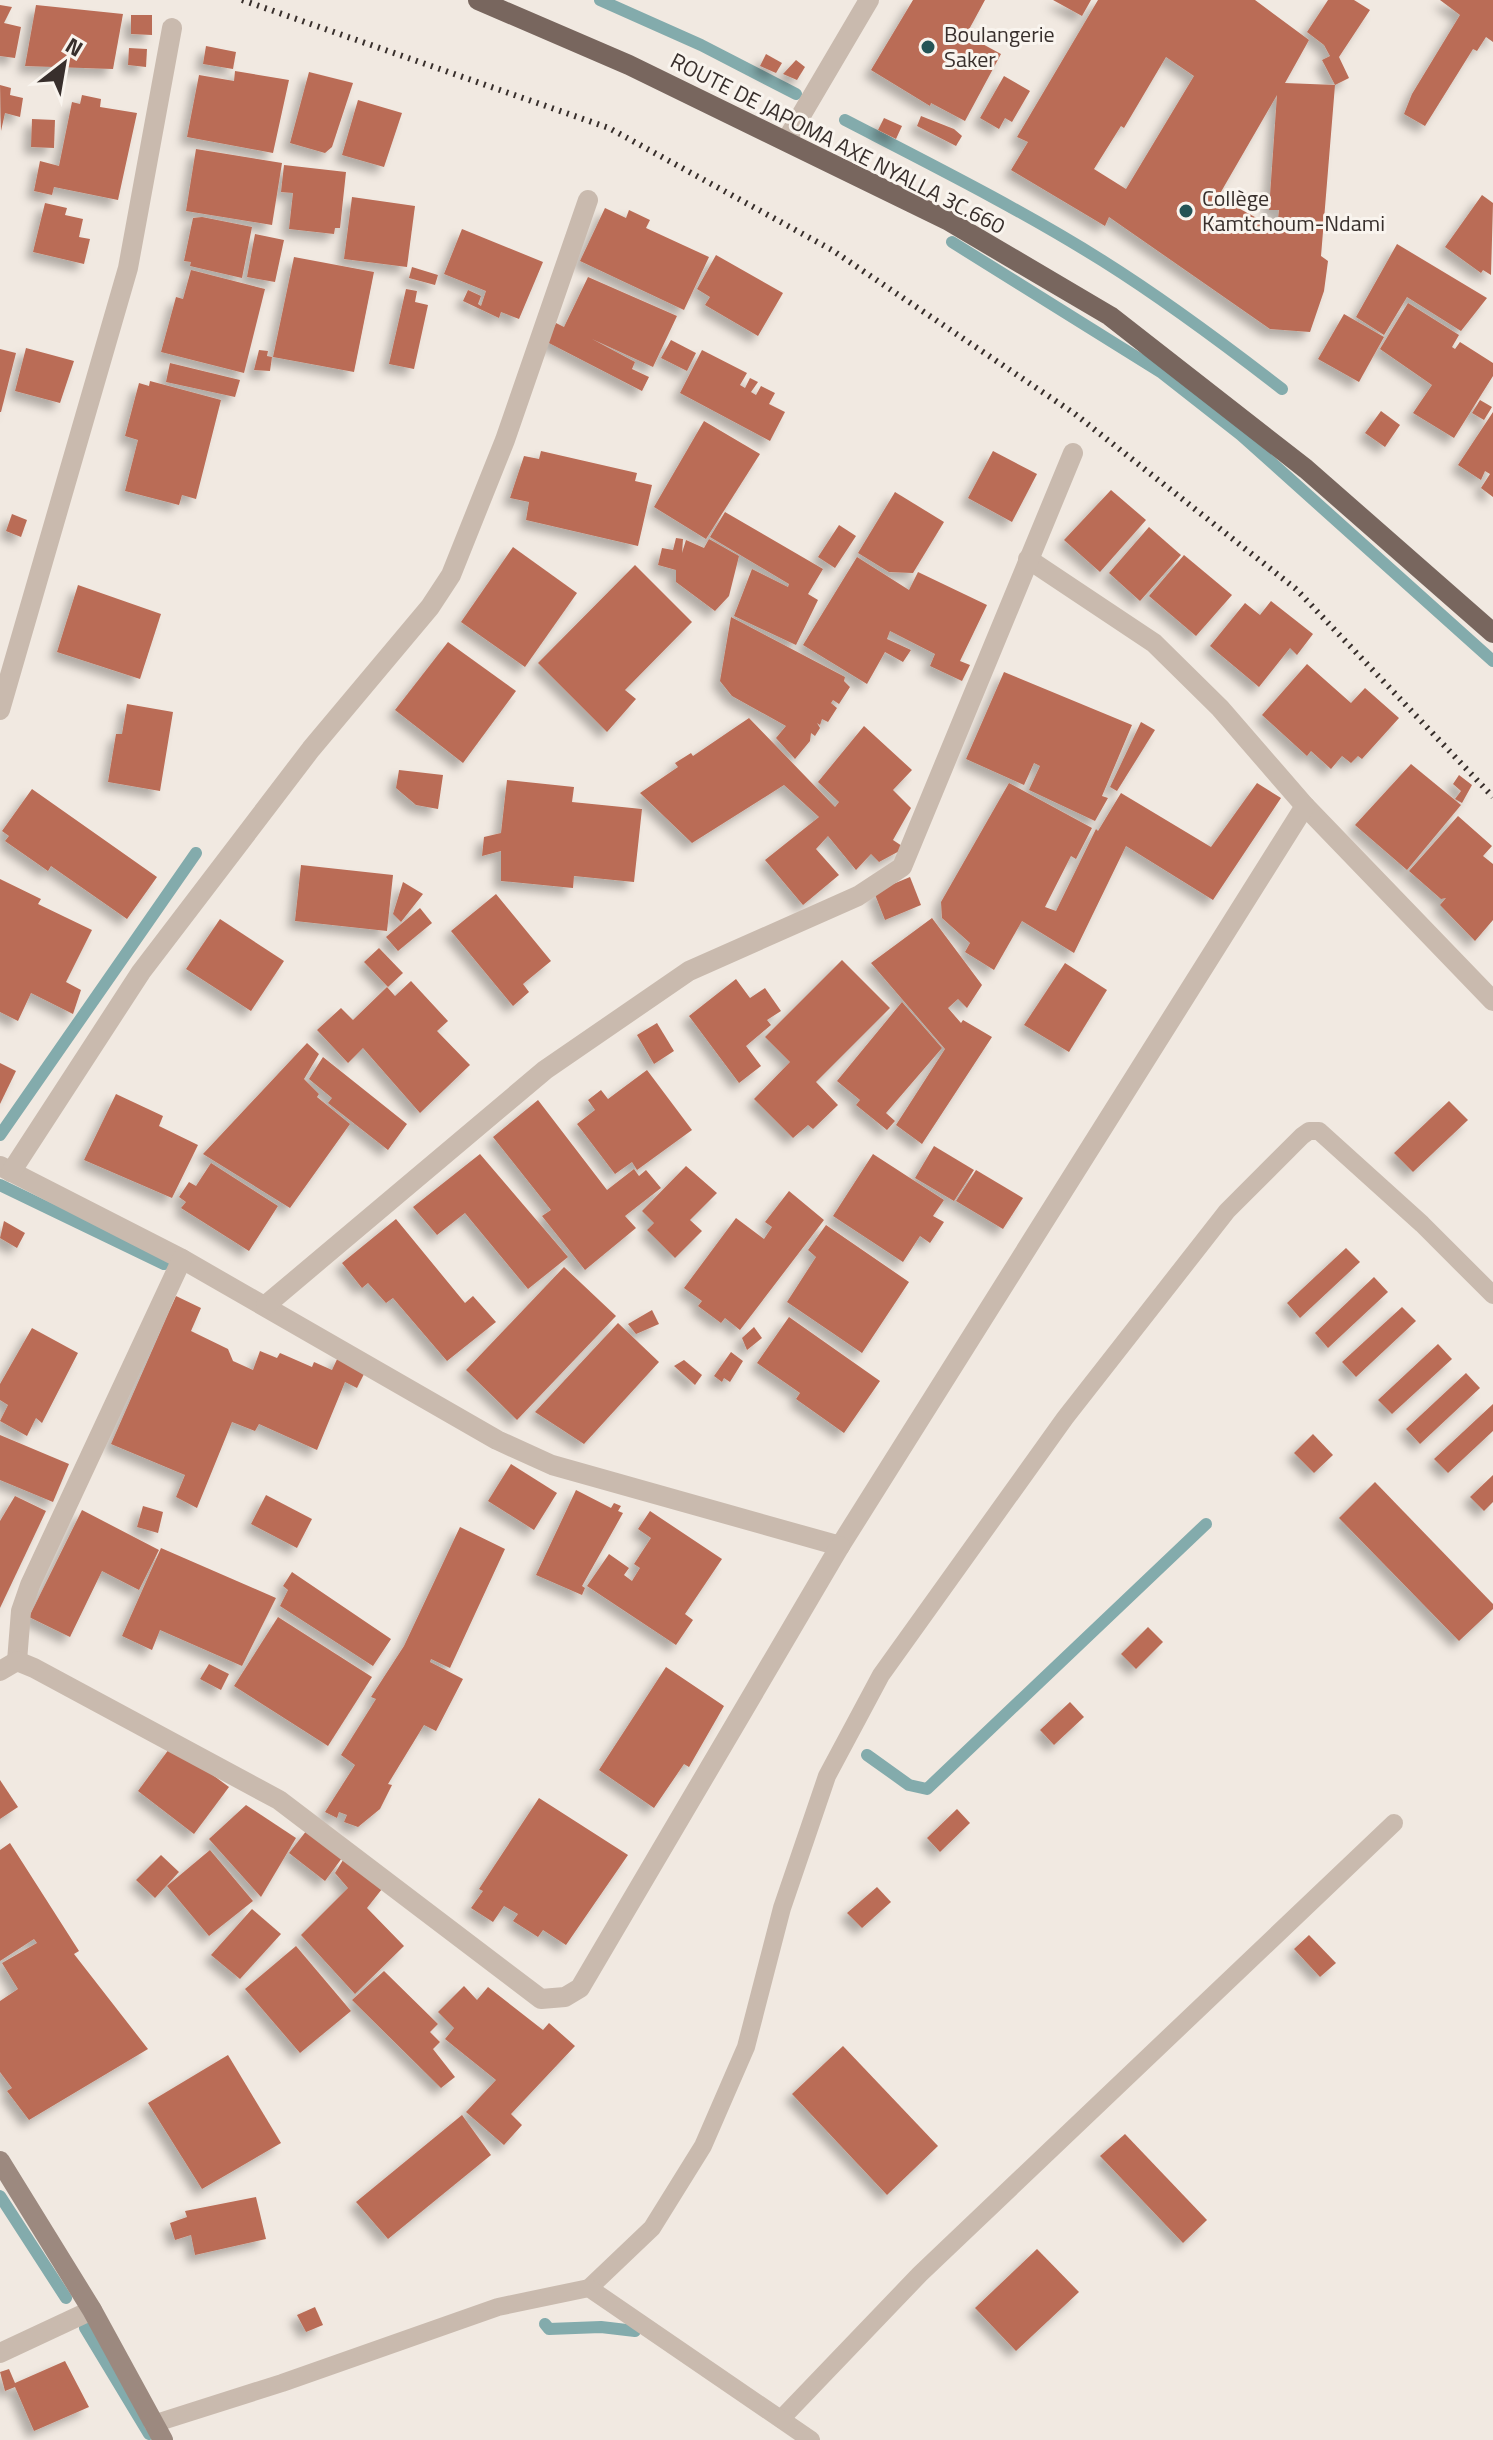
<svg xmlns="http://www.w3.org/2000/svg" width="1493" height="2440" font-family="'Titillium Web',sans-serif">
<defs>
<filter id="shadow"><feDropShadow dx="-7" dy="7" stdDeviation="4" flood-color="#0004"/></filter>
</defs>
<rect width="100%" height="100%" fill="#f1e9e1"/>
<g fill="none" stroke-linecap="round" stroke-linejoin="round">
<g stroke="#83abac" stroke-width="12">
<path d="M600,0L701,45L796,94"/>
<path d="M845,120C932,165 1020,209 1103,261C1165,300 1224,344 1282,389"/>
<path d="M952,242L1162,373L1241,435L1493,661"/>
<path d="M0,1135L196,853"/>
<path d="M0,1185L164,1264"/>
<path d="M867,1755L909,1785L927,1789L1206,1524"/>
<path d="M0,2196L66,2298"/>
<path d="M545,2324L549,2329L601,2327L635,2331"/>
<path d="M85,2328L149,2434"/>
</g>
</g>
<g fill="#ba6c56" fill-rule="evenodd" filter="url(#shadow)">
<path d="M913,0H985L966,35L1001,54L965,121L931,103L930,106L871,70Z"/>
<path d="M1053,0H1091L1082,16Z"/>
<path d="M1098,0H1255L1309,40L1285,83L1335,85L1322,60L1330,56L1324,45L1307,32L1328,0H1354L1370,10L1339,57L1349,78L1335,85L1321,256L1328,261L1324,291L1310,332L1270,329L1109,217L1105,226L1011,170L1028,142L1017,137ZM1166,57L1194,76L1126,189L1094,169L1121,126L1124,128ZM1277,95L1269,210H1279L1277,229L1218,197Z"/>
<path d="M1440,0H1493V42L1486,37L1477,51L1473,49L1425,126L1404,114L1412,94L1460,15Z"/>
<path d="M0,5L12,7L4,23L21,27L15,58L0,56Z"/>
<path d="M36,5L123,14L113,69L25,66Z"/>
<path d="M131,15H152V35L131,34Z"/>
<path d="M206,46L236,52L233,69L203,64Z"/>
<path d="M129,48L147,49L146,67L128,65Z"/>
<path d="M766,54L782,63L776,73L760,66Z"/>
<path d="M796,60L805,67L797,80L783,74Z"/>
<path d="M235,71L289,80L273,153L187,137L199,75L234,81Z"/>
<path d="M309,72L353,83L332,147L325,153L290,143Z"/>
<path d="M1004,76L1030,91L1012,122L1005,118L999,129L980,118Z"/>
<path d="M0,85L11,88L10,95L23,98L20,117L5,113L1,131Z"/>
<path d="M82,95L101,99L100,107L137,113L118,200L54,187L52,195L34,191L40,161L59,166L72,102L80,104Z"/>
<path d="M358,100L402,113L384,167L342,155Z"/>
<path d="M921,116L954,129L962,136L956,146L917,126Z"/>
<path d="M884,118L902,126L896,139L878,130Z"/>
<path d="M32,119L55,120L54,148L31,147Z"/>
<path d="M196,149L282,163L272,225L186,211Z"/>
<path d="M284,165L346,172L340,228H335L334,234L289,229L293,193L281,192Z"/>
<path d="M1482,195L1493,203L1491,275L1483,270L1481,273L1445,247Z"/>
<path d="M352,197L415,206L407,267L344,259Z"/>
<path d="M45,203L67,208L65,215L83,219L79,237L90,239L84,264L33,252Z"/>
<path d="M605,208L626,218L629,210L650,220L646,228L709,257L684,310L580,261Z"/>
<path d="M202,217L252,227L242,278L190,266L191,262L184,261L193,218Z"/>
<path d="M462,229L543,262L519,319L501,312L499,318L463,301L468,290L481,296L478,304L481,306L486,291L444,274Z"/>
<path d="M255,234L284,240L275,282L247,277Z"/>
<path d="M1397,244L1487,298L1461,331L1407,297L1384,335L1356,317Z"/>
<path d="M716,255L783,293L758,336L705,305L710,297L697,289Z"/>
<path d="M294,257L374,272L354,372L273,357Z"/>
<path d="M412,267L438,275L435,285L409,278Z"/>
<path d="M191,270L265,289L244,373L161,352L176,297L183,299Z"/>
<path d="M588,277L677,316L653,367L592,339L635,362L632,369L649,377L642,391L547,342L556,323L564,327Z"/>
<path d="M406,289L417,291L415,302L428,305L414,369L389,364Z"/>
<path d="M1408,303L1459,335L1452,347L1455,349L1460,342L1493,363V376L1454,438L1413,413L1432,385L1380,349Z"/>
<path d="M1344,314L1384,337L1359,382L1318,359Z"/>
<path d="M671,340L696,353L687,371L661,358Z"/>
<path d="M26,348L74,361L60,403L15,391Z"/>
<path d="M0,349L16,353L1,412H0Z"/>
<path d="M259,350L268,351L267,356L272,357L270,371L254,370Z"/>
<path d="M702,350L747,373L740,385L745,388L750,378L758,382L751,392L756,395L761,386L775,393L769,404L785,412L770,441L680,393Z"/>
<path d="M170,363L240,380L235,397L166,382Z"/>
<path d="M150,381L221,400L196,499L182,495L179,505L125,491L138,440L125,436L139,383L149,386Z"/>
<path d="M1480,400L1492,407L1484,420L1472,413Z"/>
<path d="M1381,411L1400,425L1385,447L1365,433Z"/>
<path d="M1493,412V497L1481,488L1490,474L1485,471L1481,480L1458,465Z"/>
<path d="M704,421L760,454L706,539L654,507Z"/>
<path d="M541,451L637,473L635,481L652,485L638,546L526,520L529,502L510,498L524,456L539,459Z"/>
<path d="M993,451L1037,474L1012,522L968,498Z"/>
<path d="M1111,490L1146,520L1100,572L1064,540Z"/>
<path d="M895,492L944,522L913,573L889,572L858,553Z"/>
<path d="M725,512L823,569L808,594L818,600L796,645L734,616L752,569L788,587L789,584L710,537Z"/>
<path d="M12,514L27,520L21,537L6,531Z"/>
<path d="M839,525L856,536L835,568L818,557Z"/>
<path d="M1149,527L1181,555L1140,601L1109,573Z"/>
<path d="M676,538L683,539L682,553L686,540L704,548L709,539L739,556L729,596L715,611L676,582V570L658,565L662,548L673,550Z"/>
<path d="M513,547L577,593L525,667L461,622Z"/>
<path d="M1184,555L1232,595L1196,636L1149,596Z"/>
<path d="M857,557L909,590L918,572L987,605L960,661L970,665L962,681L930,666L935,654L890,631L887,639L911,650L903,662L885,652L867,684L803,645Z"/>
<path d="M635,565L692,622L625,690L636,699L607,732L538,663Z"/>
<path d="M78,585L161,614L140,679L57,652Z"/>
<path d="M1271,601L1313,634L1297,655L1290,648L1259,687L1210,646L1245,603L1260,615Z"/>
<path d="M731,617L845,677L844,681L850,687L839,704L833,700L831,703L837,708L828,722L822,719L820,725L817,723L820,728L815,736L811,733L810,741L795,759L776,738L786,726L732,696L720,681Z"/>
<path d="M448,642L516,691L463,763L395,710Z"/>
<path d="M1307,664L1351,703L1365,688L1399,718L1362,759L1358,756L1351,763L1342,756L1331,769L1311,751L1307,756L1262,715Z"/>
<path d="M1004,672L1132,725L1102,796L1108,798L1095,821L1029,790L1040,766L1034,763L1024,785L966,759Z"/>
<path d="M127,704L173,712L160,791L108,782L116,734H122Z"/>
<path d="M749,718L835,807L839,802L818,782L864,726L912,770L893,790L911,808L893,840L905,848L879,862L871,854L856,870L828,836L816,849L839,875L803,905L765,860L819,817L784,785L692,843L640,793L678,767L675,763L691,753L693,756Z"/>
<path d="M1141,722L1155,730L1117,791L1110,787Z"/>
<path d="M1411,764L1461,805L1407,870L1355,825Z"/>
<path d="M399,770L443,775L438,809L416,805L396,788Z"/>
<path d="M1459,775L1472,785L1462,803L1455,799L1461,791L1453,784Z"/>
<path d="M507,780L574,787L572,802L642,809L634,882L574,876L573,888L501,881V851L482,856L484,837L501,833Z"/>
<path d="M1009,783L1092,828L1076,859L1071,856L1045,907L1056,911L1096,829L1098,831L1121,793L1211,847L1257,783L1281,798L1213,900L1126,846L1074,953L1022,921L994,970L965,952L970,943L942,918L941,902Z"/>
<path d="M32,789L157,877L127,919L51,866L48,871L5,841L9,836L2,831Z"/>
<path d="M1458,816L1492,846L1483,856L1493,864V920L1475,941L1440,905L1446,898L1441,899L1409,871Z"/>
<path d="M301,865L393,875L387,931L295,921Z"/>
<path d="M910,877L921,905L885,920L874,892Z"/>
<path d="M0,879L41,899L38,904L92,930L66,982L81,990L73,1014L31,993L18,1021L0,1012Z"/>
<path d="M403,882L423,894L401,922L393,914Z"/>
<path d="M496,894L551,961L523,984L529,992L513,1006L451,931Z"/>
<path d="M420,908L432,923L398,951L386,937Z"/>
<path d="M932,918L982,985L967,1008L958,999L948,1008L961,1023L963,1020L992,1037L922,1144L896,1125L945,1049L871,963Z"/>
<path d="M220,919L284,961L251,1011L186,969Z"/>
<path d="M379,948L403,973L388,987L364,962Z"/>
<path d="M842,960L890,1008L816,1082L838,1105L813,1129L808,1125L793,1138L754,1099L790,1062L765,1037Z"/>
<path d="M1065,963L1107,990L1069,1052L1024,1025Z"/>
<path d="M736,979L750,998L765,988L781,1011L767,1020L771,1025L746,1046L761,1066L739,1083L689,1016Z"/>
<path d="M411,981L448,1021L437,1031L470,1065L420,1113L363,1048L348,1063L317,1030L341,1008L353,1020L387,987L395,996Z"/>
<path d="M902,1002L942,1048L886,1113L895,1121L887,1130L856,1105L860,1100L837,1081Z"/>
<path d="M657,1023L674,1051L654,1064L637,1035Z"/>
<path d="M307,1043L319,1054L304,1079L319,1094L317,1097L350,1124L290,1208L203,1154Z"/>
<path d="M323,1057L407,1124L388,1150L328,1103L332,1098L309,1079Z"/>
<path d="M0,1063L16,1071L0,1104Z"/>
<path d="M647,1070L692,1130L637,1170L632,1162L615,1174L577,1124L595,1110L588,1100L601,1090L608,1099Z"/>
<path d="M116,1094L163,1116L159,1126L198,1145L172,1198L84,1160Z"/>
<path d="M538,1100L607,1190L634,1169L639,1176L646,1170L661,1188L625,1216L636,1228L585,1270L542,1216L551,1210L493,1137Z"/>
<path d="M1449,1101L1468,1120L1413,1172L1394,1153Z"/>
<path d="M934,1146L974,1170L954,1201L915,1178Z"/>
<path d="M480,1154L568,1257L528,1289L465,1213L437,1235L413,1207Z"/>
<path d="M873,1154L944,1200L933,1216L944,1222L930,1243L920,1236L903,1262L833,1216Z"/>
<path d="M211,1163L278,1206L249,1251L181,1208L186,1202L179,1197L189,1182L196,1186Z"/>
<path d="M686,1166L717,1193L690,1220L702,1231L675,1258L647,1230L654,1223L642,1211Z"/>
<path d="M976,1170L1023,1198L1003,1229L956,1201Z"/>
<path d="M789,1191L824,1220L740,1330L725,1318L721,1323L698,1306L702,1301L684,1288L736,1218L764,1239L772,1227L765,1222Z"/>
<path d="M396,1219L465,1303L473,1296L496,1322L447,1361L393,1298L386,1303L368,1283L362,1288L342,1263Z"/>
<path d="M4,1221L25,1233L17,1248L0,1238Z"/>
<path d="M826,1225L909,1282L862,1353L787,1302L816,1257L808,1250Z"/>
<path d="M1346,1248L1360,1262L1300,1318L1287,1303Z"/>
<path d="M564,1267L616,1316L517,1420L466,1370Z"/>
<path d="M1374,1277L1388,1292L1328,1348L1315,1333Z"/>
<path d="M176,1296L201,1308L191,1331L228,1349L233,1361L253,1370L260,1351L277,1358L280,1353L312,1367L314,1362L332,1370L339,1355L367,1368L357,1388L345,1382L317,1450L259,1424L255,1431L232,1422L197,1508L176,1497L185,1475L111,1444Z"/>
<path d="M1402,1307L1416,1321L1356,1377L1342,1362Z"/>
<path d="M652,1310L659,1324L636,1334L628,1324Z"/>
<path d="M789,1317L880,1381L844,1433L796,1399L800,1393L757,1363Z"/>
<path d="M618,1323L659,1362L584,1444L535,1412Z"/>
<path d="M754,1327L762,1338L747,1350L742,1338Z"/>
<path d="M32,1328L78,1353L42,1423L36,1418L27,1436L0,1421L8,1405L0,1400V1384Z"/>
<path d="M1438,1344L1452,1359L1392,1414L1378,1400Z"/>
<path d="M731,1352L743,1361L730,1382L724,1378L722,1382L714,1376Z"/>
<path d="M684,1360L702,1375L695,1385L674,1366Z"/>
<path d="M1466,1373L1480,1388L1420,1444L1406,1429Z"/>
<path d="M1493,1404V1431L1448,1473L1434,1459Z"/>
<path d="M1313,1434L1333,1455L1314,1473L1294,1453Z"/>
<path d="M0,1435L69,1464L53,1502L0,1480Z"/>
<path d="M511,1464L557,1493L534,1530L488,1501Z"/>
<path d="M1493,1475V1502L1484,1511L1470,1497Z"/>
<path d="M1375,1482L1493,1604V1609L1459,1641L1339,1518Z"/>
<path d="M576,1490L611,1508L614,1503L621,1506L618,1511L623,1513L582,1586L585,1588L582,1595L536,1575Z"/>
<path d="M266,1495L312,1519L297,1548L251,1524Z"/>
<path d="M15,1496L46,1511L0,1608V1521Z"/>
<path d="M143,1506L163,1512L158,1533L137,1527Z"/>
<path d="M82,1510L159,1550L139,1590L102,1571L70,1637L29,1617Z"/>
<path d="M650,1511L722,1559L685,1614L693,1620L676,1645L587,1586L609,1554L629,1568L624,1575L632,1581L640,1568L634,1564L651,1538L638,1529Z"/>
<path d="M460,1527L505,1549L450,1668L431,1659L430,1662L463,1679L436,1731L424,1725L388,1784L392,1785L380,1809L358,1827L344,1822L347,1815L339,1812L337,1818L325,1812L355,1765L341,1755L376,1699L371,1697L404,1646Z"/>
<path d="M161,1548L276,1598L242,1666L160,1630L152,1650L122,1636Z"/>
<path d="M292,1572L391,1639L373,1666L280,1606L288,1590L283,1586Z"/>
<path d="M278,1617L372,1677L328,1746L234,1686Z"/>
<path d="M1148,1627L1163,1642L1136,1669L1121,1654Z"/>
<path d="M209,1664L229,1674L221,1690L200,1679Z"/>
<path d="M666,1667L724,1706L689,1767L684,1764L654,1808L599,1770Z"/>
<path d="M1070,1702L1084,1717L1054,1745L1040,1730Z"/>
<path d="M172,1745L229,1787L194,1834L138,1791Z"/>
<path d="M0,1780L18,1807L0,1819Z"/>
<path d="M539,1798L628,1855L566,1945L543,1930L538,1937L513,1921L518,1914L504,1906L493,1922L471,1908L483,1891L479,1889Z"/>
<path d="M246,1805L296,1838L261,1897L209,1839Z"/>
<path d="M957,1809L970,1823L940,1852L927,1838Z"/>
<path d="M307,1830L342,1858L325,1881L289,1853Z"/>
<path d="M10,1843L79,1951L74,1954L148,2049L29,2120L7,2091L12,2088L0,2072V2001L18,1989L2,1963L37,1943L34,1939L0,1961V1850Z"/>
<path d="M210,1850L253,1901L209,1936L167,1886Z"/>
<path d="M161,1855L179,1872L155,1898L136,1880Z"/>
<path d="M343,1860L382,1889L367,1908L404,1946L355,1994L301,1935L348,1888L335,1873Z"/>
<path d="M877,1887L891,1902L862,1928L847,1913Z"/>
<path d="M252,1909L281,1934L240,1979L211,1955Z"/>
<path d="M1309,1935L1336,1963L1320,1977L1294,1949Z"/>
<path d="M296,1946L351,2011L300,2053L245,1989Z"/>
<path d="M384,1971L438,2024L430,2032L440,2042L433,2049L455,2077L441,2088L352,2000Z"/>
<path d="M464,1986L477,2000L488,1987L543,2030L549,2023L575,2046L511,2114L522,2125L504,2145L466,2112L496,2080L445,2039L454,2028L438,2012Z"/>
<path d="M843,2046L938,2146L887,2195L792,2094Z"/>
<path d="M228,2055L281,2143L202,2189L148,2103Z"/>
<path d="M462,2115L491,2155L388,2239L356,2202Z"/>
<path d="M1125,2134L1207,2220L1183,2243L1100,2156Z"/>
<path d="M256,2197L266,2239L195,2255L191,2235L175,2240L170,2223L187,2217L185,2211Z"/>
<path d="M1037,2249L1079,2292L1016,2351L975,2308Z"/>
<path d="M315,2307L323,2325L306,2332L297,2315Z"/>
<path d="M65,2361L89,2407L34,2431L15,2387L5,2391L0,2372L9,2369L15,2383Z"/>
</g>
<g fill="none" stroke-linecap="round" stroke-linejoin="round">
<g stroke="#c9baae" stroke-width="18">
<path d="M589,2288L652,2228L703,2146L746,2047L782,1908L827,1776L881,1675L1065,1418L1227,1211L1302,1136L1309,1131H1319L1422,1224L1493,1295"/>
<path d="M781,2419L920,2274L1394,1823"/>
<path d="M153,2424L282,2383L498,2307L589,2288L811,2440"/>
</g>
<g stroke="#c9baae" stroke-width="20">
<path d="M786,141L869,0"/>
<path d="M1028,559L1154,643L1220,708L1305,806L1493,1001"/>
<path d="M0,710L128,268L172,28"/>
<path d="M0,1166L182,1259L497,1440L552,1465L840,1546L1305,806"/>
<path d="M11,1172L141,972L311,749L430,607L451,575L505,440L588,200"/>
<path d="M266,1305L545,1070L689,971L858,896L902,867L1073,453"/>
<path d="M17,1661L21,1611L30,1585L182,1259"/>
<path d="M0,1671L17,1661L34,1668L279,1800L541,1999L565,1997L580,1988L840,1546"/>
<path d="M0,2353L92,2310"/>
</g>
<path stroke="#9c897f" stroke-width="20" d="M0,2161L92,2310L163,2440"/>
<path stroke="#78665e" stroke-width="20" d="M478,0L629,65L947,220L1110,316L1306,469L1493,633"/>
<path stroke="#382f2c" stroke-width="6" stroke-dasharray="2 6" stroke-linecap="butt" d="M242,0L609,128L832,250L1075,414L1296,589L1493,797"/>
</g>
<g fill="#255456" stroke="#f9f4ee" stroke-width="3">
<circle cx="928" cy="47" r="8"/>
<circle cx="1186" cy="211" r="8"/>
</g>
<g text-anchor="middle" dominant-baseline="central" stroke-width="6" stroke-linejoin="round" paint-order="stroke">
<g font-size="22" fill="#382f2c" stroke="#f9f4ee" text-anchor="start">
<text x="944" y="34">Boulangerie<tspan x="944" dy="25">Saker</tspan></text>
<text x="1202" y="198">Collège<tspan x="1202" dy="25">Kamtchoum-Ndami</tspan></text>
</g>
<g font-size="22" fill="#382f2c" stroke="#f9f4ee">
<text transform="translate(838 143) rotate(27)">ROUTE DE JAPOMA AXE NYALLA 3C.660</text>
</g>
</g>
<g transform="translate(64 64) rotate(31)" stroke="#f9f4ee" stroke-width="6" paint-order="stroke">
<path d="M0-6L14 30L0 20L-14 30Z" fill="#382f2c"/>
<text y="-12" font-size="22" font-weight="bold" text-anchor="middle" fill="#382f2c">N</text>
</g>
</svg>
